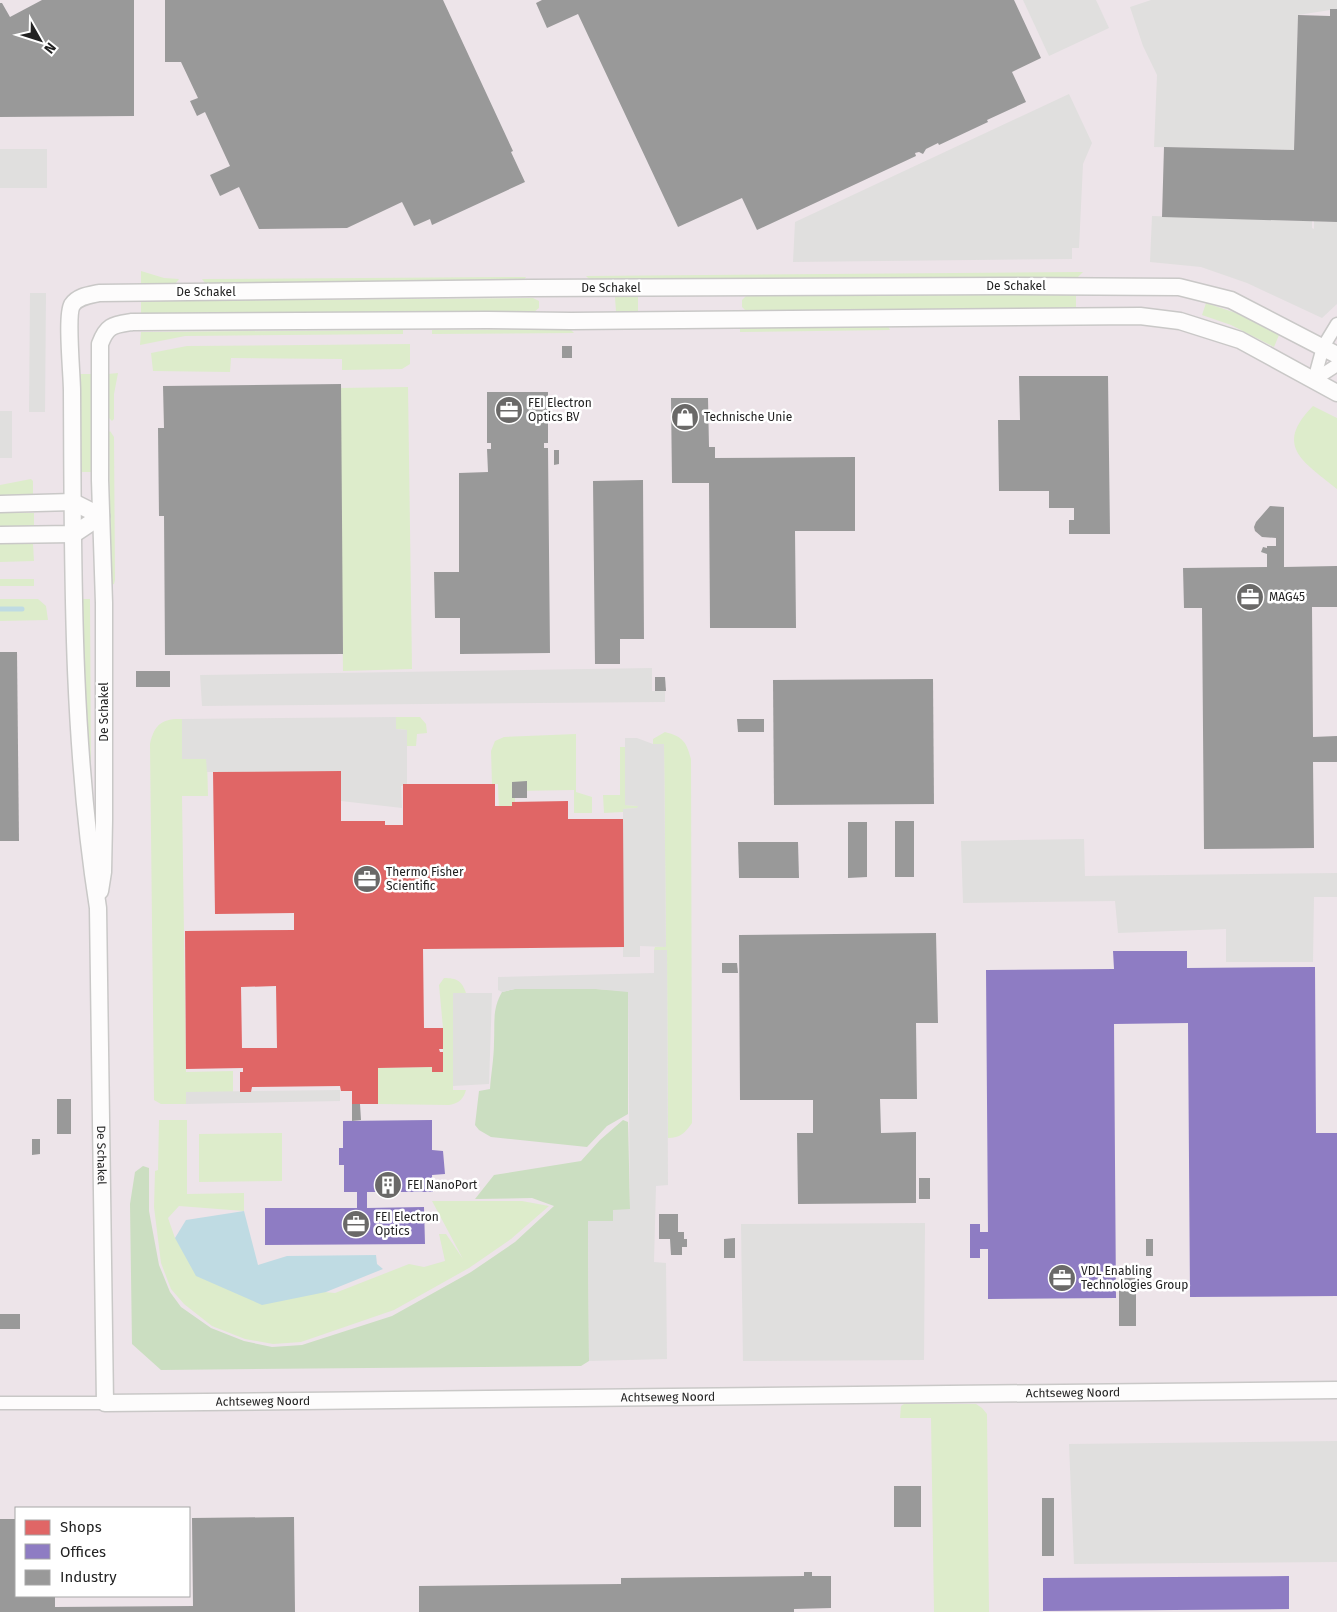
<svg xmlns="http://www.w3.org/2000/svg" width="1337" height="1612" font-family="'Fira Sans',sans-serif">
<rect width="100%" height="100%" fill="#f0eeeb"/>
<path fill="#ede4e9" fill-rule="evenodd" d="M0,0H1337V1612H0ZM16,1508H189V1596H16Z"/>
<g fill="#ddeccb">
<path d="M141,271L164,278L179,279L175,284H141Z"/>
<path d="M1083,272L1078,277L590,280L586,276Z"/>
<path d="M526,277L523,281L205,283L202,279Z"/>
<path d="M1076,294V308L746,311L742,307V300L746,296Z"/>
<path d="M615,297H638V311L616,312Z"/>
<path d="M533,298L539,301V308L534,312L141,315V301Z"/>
<path d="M1206,303L1236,313L1279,335L1274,347L1231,325L1202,315Z"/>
<path d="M888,326L890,330L740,332V328Z"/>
<path d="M570,329L574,333L432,334V330Z"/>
<path d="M403,330V334L185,336L140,345L141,332Z"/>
<path d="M410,344V364L402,369L342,370V359L231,358L230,372L153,371L151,353L187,346Z"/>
<path d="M118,373L114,394V419L112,421L109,418L108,374Z"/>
<rect x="78" y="374" width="14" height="98"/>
<path d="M408,387L412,669L343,671L339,388Z"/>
<path d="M1313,406L1337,418V489C1304,462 1273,446 1313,406Z"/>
<path d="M110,431L114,437L115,580L114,584L107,586V554L110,531L109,432Z"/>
<path d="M31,479L33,481V495H0V485Z"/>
<path d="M0,512L34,513V526H0Z"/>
<path d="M0,544H33L34,561L0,562Z"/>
<rect x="0" y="579" width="34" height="7"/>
<path d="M0,599H38L46,606L48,620L0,621Z"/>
<path d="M80,599H90L91,765H88Z"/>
<path d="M396,717H420L426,724L427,733L417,734L416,746H407V730L395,729Z"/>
<path d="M182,719V759H207L208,796H182L186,1072L233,1071V1092H186V1104H161L154,1100L150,744C154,725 162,718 182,719Z"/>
<path d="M665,732C683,737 686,741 691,759L692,1123C685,1133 680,1138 668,1138L667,950H654L655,947L666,946L664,744H653V739Z"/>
<path d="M576,734V792L592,797V813H574V790L515,791V812H499L498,784H492L491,751L495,741L504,737Z"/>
<path d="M620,747H625V805L638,806V808L623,809V812L604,813L603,795H620Z"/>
<path d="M444,978C457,978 462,981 466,993H453V1090H466C463,1100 459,1103 449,1105L378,1104V1068L432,1067V1072H443V1028L439,985Z"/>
<path d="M159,1120H187V1194L244,1193V1211L179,1206L168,1218L175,1238L324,1292L335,1293L409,1264L424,1267L445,1261L439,1234H446L463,1259L432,1201H522L549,1206L511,1239L469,1268L394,1310L301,1342L273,1344L245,1339L212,1326L184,1304L171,1289L161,1263L154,1207L155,1171L158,1170Z"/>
<path d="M282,1133V1181L199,1182V1134Z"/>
<path d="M904,1404H976L982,1408L987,1414L989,1612H934L931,1418H900L901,1406Z"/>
</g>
<g fill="#cbdec1">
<path d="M515,989H596L628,991V1114L607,1126L587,1147L491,1137L479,1130L475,1125L479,1091L490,1089C491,1074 494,1058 494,1042C495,1023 492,1009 502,992Z"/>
<path d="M623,1120L628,1122L630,1209L613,1221L588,1222L589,1361L581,1366L161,1370L132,1344L130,1204L135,1172L143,1166L149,1168V1211L159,1265L170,1292L181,1307L211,1328L244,1341L272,1347L302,1345L392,1316L471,1272L515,1242L554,1206L532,1198L475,1199L494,1175L581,1161L600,1140Z"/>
</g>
<g fill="#e0dfde">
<path d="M1023,0H1096L1109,28L1049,56Z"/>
<path d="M1151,0H1337V9L1298,15L1294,150L1154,147L1157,75L1143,46L1130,7Z"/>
<path d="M1069,94L1092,143L1083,164L1079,248H1072V259L793,262L795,222Z"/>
<rect x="0" y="149" width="47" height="39"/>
<path d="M1152,216L1312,221V228L1314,229V221L1337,222V304L1322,318L1247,283L1201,267L1150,262Z"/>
<path d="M30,293H46L45,412H29Z"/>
<rect x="0" y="411" width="12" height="47"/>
<path d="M652,668V691H665V702L202,706L200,675Z"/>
<path d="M396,717V729L407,730V785L401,786L402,808L341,801V771L207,772L206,759H182V719Z"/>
<path d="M625,738H637L653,744H664L666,947L640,946V957H623V809L637,808L638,806L625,805Z"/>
<path d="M1084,839L1085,876L1337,873V897H1314L1313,962H1226V929L1118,933L1115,901L963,903L961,841Z"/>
<path d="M654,950H667L668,1185L656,1186L654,1262L666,1263L667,1359L589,1361L588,1221H613V1210L630,1209L628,992L596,989H515L502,992L498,990V977L654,973Z"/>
<path d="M453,993H492L489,1084L453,1086Z"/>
<path d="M340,1090V1101L186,1104V1092Z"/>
<path d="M925,1223L924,1360L743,1361L741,1224Z"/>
<path d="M1337,1441V1562L1074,1564L1069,1444Z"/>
</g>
<path fill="#bfdbe3" d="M244,1211L258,1265L287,1256L376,1255L377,1264L383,1269L326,1292L262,1305L196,1276L175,1238L186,1220Z"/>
<path fill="#e06666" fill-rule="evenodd" d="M341,771V821H385V825H403V784H495V806H512V802L568,801V819H623L624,947L423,949L424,1028H443V1049H439L440,1052H443V1072H432V1067L378,1068V1104H352V1091H341L340,1086L252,1087L251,1092H240V1072H243V1068L186,1069L185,931L294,930V913L215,914L213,772ZM276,986L277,1048H242L241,987Z"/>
<g fill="#8e7cc3">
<path d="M1113,951H1187V968L1315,967L1316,1133H1337V1296L1190,1297L1188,1023L1114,1024L1116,1298L988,1299V1249H980V1258H970V1224H980V1232H988L986,970L1114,969Z"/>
<path d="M432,1120V1150L443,1151L445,1174L432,1175L433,1192H367V1208L424,1207L425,1244L265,1245V1208H357V1192H344V1165H339V1148H343V1121Z"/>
<path d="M1289,1576V1609L1043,1611V1578Z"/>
</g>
<g fill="#999">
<path d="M42,0H134V116L0,117V3H2L10,17Z"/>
<path d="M165,0H443L513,151L511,152L525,182L432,225L430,219L414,226L402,202L347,228L259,229L239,187L220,196L210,175L230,166L205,112L197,116L190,101L198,98L181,62H165Z"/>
<path d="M542,0H1014L1041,58L1012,72L1026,102L987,120L988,122L939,145L938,143L926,149L923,154L919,152L915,153L916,156L757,230L742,198L678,227L578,14L547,28L536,3Z"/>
<path d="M1330,9H1337V222L1162,217L1164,147L1294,150L1298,15L1330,16Z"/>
<rect x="562" y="346" width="10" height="12"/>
<path d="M1019,376H1108L1110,534H1069V520H1074V508H1049V491H999L998,420H1020Z"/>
<path d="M341,384L343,654L165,655L164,516H159L158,428H164L163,386Z"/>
<path d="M487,392H548V443H544V448H548L550,653L460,654V618H435L434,572H459V473L488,472L487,449H491V443H487Z"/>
<path d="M671,398H708L709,447H715V458L855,457V531H795L796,628H710L709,483H672Z"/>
<path d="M554,450H559V464L554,465Z"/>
<path d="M643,480L644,639H620V664H595L593,481Z"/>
<path d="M1270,506L1284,507V567L1337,566V607H1312L1313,737L1337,736V762H1313L1314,848L1204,849L1202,608H1184L1183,568L1267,567V554L1261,552L1263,547L1267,548V546H1276V538L1262,537L1255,531L1254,527L1256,522Z"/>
<path d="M0,652H17L19,841H0Z"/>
<rect x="136" y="671" width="34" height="16"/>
<path d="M655,677H665L666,691H655Z"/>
<path d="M933,679L934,804L774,805L773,680Z"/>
<path d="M737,719H764V732H738Z"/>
<path d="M527,781V798H512V782Z"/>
<rect x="895" y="821" width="19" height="56"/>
<path d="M848,822H867V877L848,878Z"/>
<path d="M738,842H798L799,878H739Z"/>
<path d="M936,933L938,1023H916L917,1099H880L881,1133L916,1132V1203L798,1204L797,1133H813V1100H740L739,935Z"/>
<path d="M722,963H737L738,973H722Z"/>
<rect x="57" y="1099" width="14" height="35"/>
<path d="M352,1104H360L361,1120L352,1121Z"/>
<path d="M32,1139H40V1154L32,1155Z"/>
<rect x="919" y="1178" width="11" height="21"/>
<path d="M659,1214H678V1232H684V1239H687V1247H682V1255H671L670,1239H659Z"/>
<path d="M735,1238V1258H724V1239Z"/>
<rect x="1146" y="1239" width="7" height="17"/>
<rect x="1119" y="1278" width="17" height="48"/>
<rect x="0" y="1314" width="20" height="15"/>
<rect x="894" y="1486" width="27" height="41"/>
<rect x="1042" y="1498" width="12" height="58"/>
<path d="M294,1517L295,1612H0V1519H16V1596H55V1607L193,1606L192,1518Z"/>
<path d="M804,1572H812V1576H831V1608L794,1609V1612H419V1586L621,1584V1578L804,1576Z"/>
</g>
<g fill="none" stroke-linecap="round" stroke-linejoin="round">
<path stroke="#bfdbe3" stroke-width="5" d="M0,609H22"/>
<g stroke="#c9c8c7" stroke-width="15">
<g id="minor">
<path d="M1314,380L1323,347L1337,324"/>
<path d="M1314,380L1337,365"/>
<path d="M0,1403H105"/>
</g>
</g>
<g stroke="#c9c8c7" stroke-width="19">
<g id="tertiary">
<path id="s1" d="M1337,355L1231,300L1179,287L1005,286L530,288L99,293C90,295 78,296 72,305C66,316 72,375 72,391C73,563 71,737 98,908L105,1403L1337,1390"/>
<path d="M0,504L73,502L101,516"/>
<path d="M0,535L74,534L101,516"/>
<path d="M100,891L103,872L104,820V603L100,480V344C107,325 113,325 132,322L487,320L571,321L1140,316L1180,321L1240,340L1337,393"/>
</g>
</g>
<use href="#minor" stroke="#fdfcfc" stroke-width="12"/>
<use href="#tertiary" stroke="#fdfcfc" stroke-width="16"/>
</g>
<defs>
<g id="office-disc" transform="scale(1.4375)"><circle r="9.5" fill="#6a6968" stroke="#fff"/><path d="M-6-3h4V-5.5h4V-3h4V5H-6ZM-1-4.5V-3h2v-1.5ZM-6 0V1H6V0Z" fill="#fff"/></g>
<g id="shop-disc" transform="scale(1.4375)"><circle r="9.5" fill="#6a6968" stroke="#fff"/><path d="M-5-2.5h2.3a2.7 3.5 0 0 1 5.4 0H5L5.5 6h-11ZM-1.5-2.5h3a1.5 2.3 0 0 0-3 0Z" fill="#fff"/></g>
<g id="building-disc" transform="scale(1.4375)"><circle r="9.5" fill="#6a6968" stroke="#fff"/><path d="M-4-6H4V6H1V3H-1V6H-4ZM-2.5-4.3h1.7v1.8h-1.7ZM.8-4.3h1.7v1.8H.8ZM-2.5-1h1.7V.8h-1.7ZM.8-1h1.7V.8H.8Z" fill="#fff"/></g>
</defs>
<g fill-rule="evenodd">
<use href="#office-disc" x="509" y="410"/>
<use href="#shop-disc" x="685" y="417"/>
<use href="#office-disc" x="1250" y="597"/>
<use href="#office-disc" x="367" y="879"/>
<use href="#building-disc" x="388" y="1185"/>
<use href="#office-disc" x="356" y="1224"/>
<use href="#office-disc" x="1062" y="1278"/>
</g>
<g text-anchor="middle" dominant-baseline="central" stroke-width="5" stroke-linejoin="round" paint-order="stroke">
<g font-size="12" fill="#222" stroke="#fff">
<text x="1016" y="286">De Schakel</text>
<text x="611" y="288">De Schakel</text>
<text x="206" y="292">De Schakel</text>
<text transform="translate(104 712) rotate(-90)">De Schakel</text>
<text stroke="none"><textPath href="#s1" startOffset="2135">De Schakel</textPath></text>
<text stroke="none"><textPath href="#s1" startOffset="3351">Achtseweg Noord</textPath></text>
<text stroke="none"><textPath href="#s1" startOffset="2946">Achtseweg Noord</textPath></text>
<text stroke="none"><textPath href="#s1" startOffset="2541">Achtseweg Noord</textPath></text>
</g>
<g font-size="12" fill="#222" stroke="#fff" text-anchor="start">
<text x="528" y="403">FEI Electron<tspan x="528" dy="14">Optics BV</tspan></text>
<text x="704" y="417">Technische Unie</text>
<text x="1269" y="597">MAG45</text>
<text x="386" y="872">Thermo Fisher<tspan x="386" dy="14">Scientific</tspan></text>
<text x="407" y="1185">FEI NanoPort</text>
<text x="375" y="1217">FEI Electron<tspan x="375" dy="14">Optics</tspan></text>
<text x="1081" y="1271">VDL Enabling<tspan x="1081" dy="14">Technologies Group</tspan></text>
</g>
</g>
<rect x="15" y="1507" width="175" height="90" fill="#ffffff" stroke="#a7a7a7"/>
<rect x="25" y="1520" width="25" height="15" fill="#e06666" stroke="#a7a7a7"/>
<text x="60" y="1532" font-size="15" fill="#222222">Shops</text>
<rect x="25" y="1544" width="25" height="15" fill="#8e7cc3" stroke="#a7a7a7"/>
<text x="60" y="1557" font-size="15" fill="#222222">Offices</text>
<rect x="25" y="1570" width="25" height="15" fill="#999999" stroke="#a7a7a7"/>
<text x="60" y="1582" font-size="15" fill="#222222">Industry</text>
<g transform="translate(40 40) rotate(129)" stroke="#ffffff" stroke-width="4" paint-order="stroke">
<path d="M0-4L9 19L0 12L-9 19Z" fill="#222222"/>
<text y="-8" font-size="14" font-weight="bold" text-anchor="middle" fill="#222222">N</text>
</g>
</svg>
